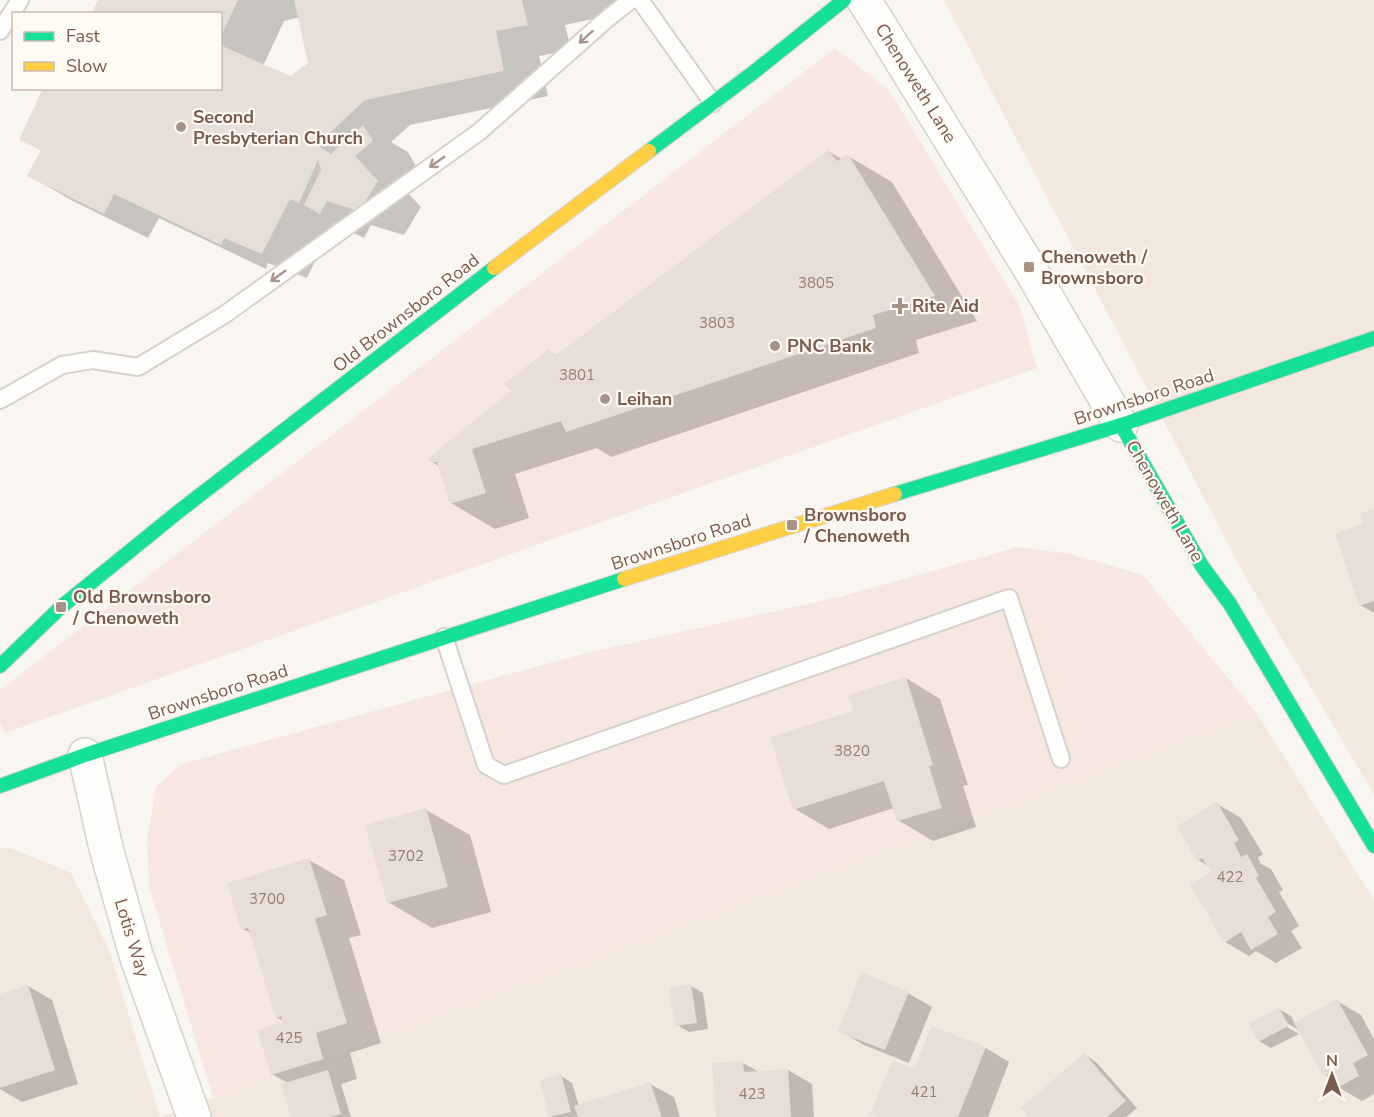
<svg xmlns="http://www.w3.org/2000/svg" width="1374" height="1117" font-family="'Nunito Sans',sans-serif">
<rect width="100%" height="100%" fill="#f9f5f0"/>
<g fill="#f2e8de">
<path d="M944,0H1374V794L1246,578Z"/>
<path d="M1256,712L1374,900V1117H0V847L13,849L71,873L109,950L160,1117Z"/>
</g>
<g fill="#f6e8e1">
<path d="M835,48L889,90L1019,305L1037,368L5,733L0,724V690Z"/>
<path d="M1018,547L1071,554L1143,575L1256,712L213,1098L149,887L147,839L156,787L181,764L586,653L843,596Z"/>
</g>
<g fill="#0003" fill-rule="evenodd">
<path d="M99,0H641L643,8L565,25L571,50L539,56L548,96L410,125L391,142L408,152L416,166L398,182L421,207L404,235L371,225L364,238L334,223L307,278L268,263L266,269L159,218L148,238L73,201L29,176L42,151L21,139L220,88V14ZM300,17L309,63L290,78L263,66L284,21Z"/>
<path d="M828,151L842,159L848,156L892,182L977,321L916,340L919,353L611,457L597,448L515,474L529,518L495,529L451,503L440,467L431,461L513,391L549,351L557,356Z"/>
<path d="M1374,510V613L1360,605L1365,525Z"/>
<path d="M906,678L940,699L968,785L963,786L976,827L933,841L898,820L894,808L829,829L795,809L855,712Z"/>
<path d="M1217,804L1241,818L1263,854L1258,858L1261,864L1271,869L1283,890L1279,892L1299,926L1291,931L1302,948L1276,963L1256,951L1249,956L1225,942L1213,873L1208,866L1198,860Z"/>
<path d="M426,810L470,835L491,912L432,928L388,902Z"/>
<path d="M309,860L344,880L361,935L349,938L381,1043L350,1053L357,1079L341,1084L351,1117H292L288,1083L272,1074L286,1022L277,1018L252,934L243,929Z"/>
<path d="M28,986L52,1000L78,1084L22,1102L0,1089V995Z"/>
<path d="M691,986L703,993L708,1029L689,1032L677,1025Z"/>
<path d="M908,993L932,1007L909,1063L864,1045L840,1031Z"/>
<path d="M1337,1001L1361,1015L1374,1039V1094L1362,1101L1338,1087L1335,1081L1325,1075L1300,1031L1284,1021L1282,1024L1299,1034L1271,1048L1259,1041L1279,1009L1291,1016L1295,1024Z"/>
<path d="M986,1048L1009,1062L988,1117H878L915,1071Z"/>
<path d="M1085,1055L1096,1062L1137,1108L1126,1117H1031Z"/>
<path d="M743,1063L759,1072L788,1070L812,1084L814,1117H717Z"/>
<path d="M561,1076L572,1083L579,1106L650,1084L674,1097L680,1117H552L551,1116Z"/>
</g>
<g fill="#e6ded7">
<path d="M98,0H238L220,38V14H91Z"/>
<path d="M294,0H522L528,25L496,31L504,71L365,100L317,145L331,154L363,125L373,141L355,156L378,181L359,211L327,201L320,214L304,205L321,170L318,160L299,203L290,199L262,254L224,238L221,245L114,194L104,214L27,176L41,150L19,140L43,88H220V45L290,76L308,63Z"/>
<path d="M828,150L837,161L848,154L935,296L873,315L876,328L566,432L561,421L472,449L486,493L450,504L437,462H430L428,458L511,391L504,384L549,349L555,356Z"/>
<path d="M1374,509V601L1359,606L1335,533L1363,524L1360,513Z"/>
<path d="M906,677L933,765L929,766L942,808L897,821L884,781L793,810L770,737L853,711L848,695Z"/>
<path d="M1217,802L1239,840L1234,843L1241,857L1247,854L1259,876L1256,878L1276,912L1268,917L1278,934L1251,950L1241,932L1224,943L1190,884L1211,872L1202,858L1197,861L1177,826Z"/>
<path d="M426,808L448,887L387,903L365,825Z"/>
<path d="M309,858L327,915L315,919L347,1023L316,1033L323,1059L271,1075L257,1030L283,1022L281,1016L276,1019L248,928L241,930L227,883Z"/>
<path d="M861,972L909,992L885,1050L838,1032Z"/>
<path d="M691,984L697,1023L675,1026L669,988Z"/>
<path d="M28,985L55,1070L0,1088V994Z"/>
<path d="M1337,999L1368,1055L1353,1063L1359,1076L1337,1088L1328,1074L1324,1076L1294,1023Z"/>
<path d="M1279,1008L1289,1026L1258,1042L1249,1023Z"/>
<path d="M932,1026L986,1047L958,1117H877L870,1114L893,1060L914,1069Z"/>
<path d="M1084,1053L1126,1101L1107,1117H1029L1021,1108Z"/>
<path d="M743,1061L744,1072L788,1069L791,1117H716L712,1063Z"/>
<path d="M328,1070L341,1114L330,1117H291L281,1084Z"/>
<path d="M561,1074L571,1112L549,1117L540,1080Z"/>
<path d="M650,1082L662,1117H578L574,1106Z"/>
</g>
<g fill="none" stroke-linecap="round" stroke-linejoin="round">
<g stroke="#d7d1cb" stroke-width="20">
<g id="lane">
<path d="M640,0L713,103"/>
<path d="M0,31L20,0"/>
<path d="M0,400L62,365L93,360L138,367L224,315L479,132L607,19L631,0"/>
<path d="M444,637L486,765L504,775L1009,598L1061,759"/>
</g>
</g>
<g stroke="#d7d1cb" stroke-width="36">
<g id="street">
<path d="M864,0L1029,267L1121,425"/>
<path d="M85,755L106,848L136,955L194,1117"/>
</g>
</g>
<g stroke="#d9d2cb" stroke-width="16">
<g id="fast">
<path d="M649,151L754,72L844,0"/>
<path d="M1121,425L1202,566L1230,604L1374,846"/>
<path d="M895,494L1121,425L1374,338"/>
<path d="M0,666L61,607L178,512L494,268"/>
<path d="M0,786L85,755L624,579"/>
</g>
</g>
<g stroke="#d9d2cb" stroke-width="16">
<g id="slow">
<path d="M494,268L649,151"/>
<path d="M624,579L895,494"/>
</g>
</g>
<use href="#lane" stroke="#fefefd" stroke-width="16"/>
<use href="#street" stroke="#fefefd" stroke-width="33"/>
<use href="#fast" stroke="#16e098" stroke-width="14"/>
<use href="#slow" stroke="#ffcf43" stroke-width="14"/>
</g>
<defs><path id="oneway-shaft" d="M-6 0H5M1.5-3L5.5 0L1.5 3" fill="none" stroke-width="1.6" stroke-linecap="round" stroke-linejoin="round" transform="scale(1.5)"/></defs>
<g stroke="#a8958b">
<use href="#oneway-shaft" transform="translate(586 37) rotate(138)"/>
<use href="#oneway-shaft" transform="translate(437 162) rotate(145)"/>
<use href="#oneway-shaft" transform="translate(278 276) rotate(144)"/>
</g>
<g fill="#a69286" stroke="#fffaf3" stroke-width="2">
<circle cx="181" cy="127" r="6"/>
<rect x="1023" y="261" width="12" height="12" rx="3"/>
<path d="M897 297h6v6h6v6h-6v6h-6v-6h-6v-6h6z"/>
<circle cx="775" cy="346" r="6"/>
<circle cx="605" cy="399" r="6"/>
<rect x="786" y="519" width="12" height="12" rx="3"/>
<rect x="55" y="601" width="12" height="12" rx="3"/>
</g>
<g text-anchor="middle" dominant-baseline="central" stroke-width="4.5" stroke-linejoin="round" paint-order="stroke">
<g font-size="15" fill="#977e72">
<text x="816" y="283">3805</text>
<text x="717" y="323">3803</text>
<text x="577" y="375">3801</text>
<text x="852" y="751">3820</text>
<text x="406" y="856">3702</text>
<text x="1230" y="877">422</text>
<text x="267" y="899">3700</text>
<text x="289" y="1038">425</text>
<text x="924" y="1092">421</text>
<text x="752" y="1094">423</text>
</g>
<g font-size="18" fill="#7a5c4d" stroke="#fffaf3">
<text transform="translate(916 83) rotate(58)">Chenoweth Lane</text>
<text transform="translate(406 313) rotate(-38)">Old Brownsboro Road</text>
<text transform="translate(1144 397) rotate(-18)">Brownsboro Road</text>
<text transform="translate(1165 501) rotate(60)">Chenoweth Lane</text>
<text transform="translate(681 542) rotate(-18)">Brownsboro Road</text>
<text transform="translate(218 692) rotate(-18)">Brownsboro Road</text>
<text transform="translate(132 938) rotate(73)">Lotis Way</text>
</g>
<g font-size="18" font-weight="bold" fill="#7a5c4d" stroke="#fffaf3" text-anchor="start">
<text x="193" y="117">Second<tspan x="193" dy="21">Presbyterian Church</tspan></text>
<text x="1041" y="257">Chenoweth /<tspan x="1041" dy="21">Brownsboro</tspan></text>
<text x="912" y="306">Rite Aid</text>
<text x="787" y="346">PNC Bank</text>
<text x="617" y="399">Leihan</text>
<text x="804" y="515">Brownsboro<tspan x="804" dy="21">/ Chenoweth</tspan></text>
<text x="73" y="597">Old Brownsboro<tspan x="73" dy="21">/ Chenoweth</tspan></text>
</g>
</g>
<rect x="12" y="12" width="210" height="78" fill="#fffaf3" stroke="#cabbb1" stroke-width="1.5"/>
<rect x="24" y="32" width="30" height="9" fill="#16e098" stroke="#cabbb1" stroke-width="1.5"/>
<text x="66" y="42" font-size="18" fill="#7a5c4d">Fast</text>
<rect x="24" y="62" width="30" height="9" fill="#ffcf43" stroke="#cabbb1" stroke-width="1.5"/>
<text x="66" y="72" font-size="18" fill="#7a5c4d">Slow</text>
<g transform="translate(1332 1075)" stroke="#fffaf3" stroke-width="4.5" paint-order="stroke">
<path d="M0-4.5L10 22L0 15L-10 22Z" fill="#7a5c4d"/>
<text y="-9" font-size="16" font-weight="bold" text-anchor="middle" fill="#7a5c4d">N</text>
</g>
</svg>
